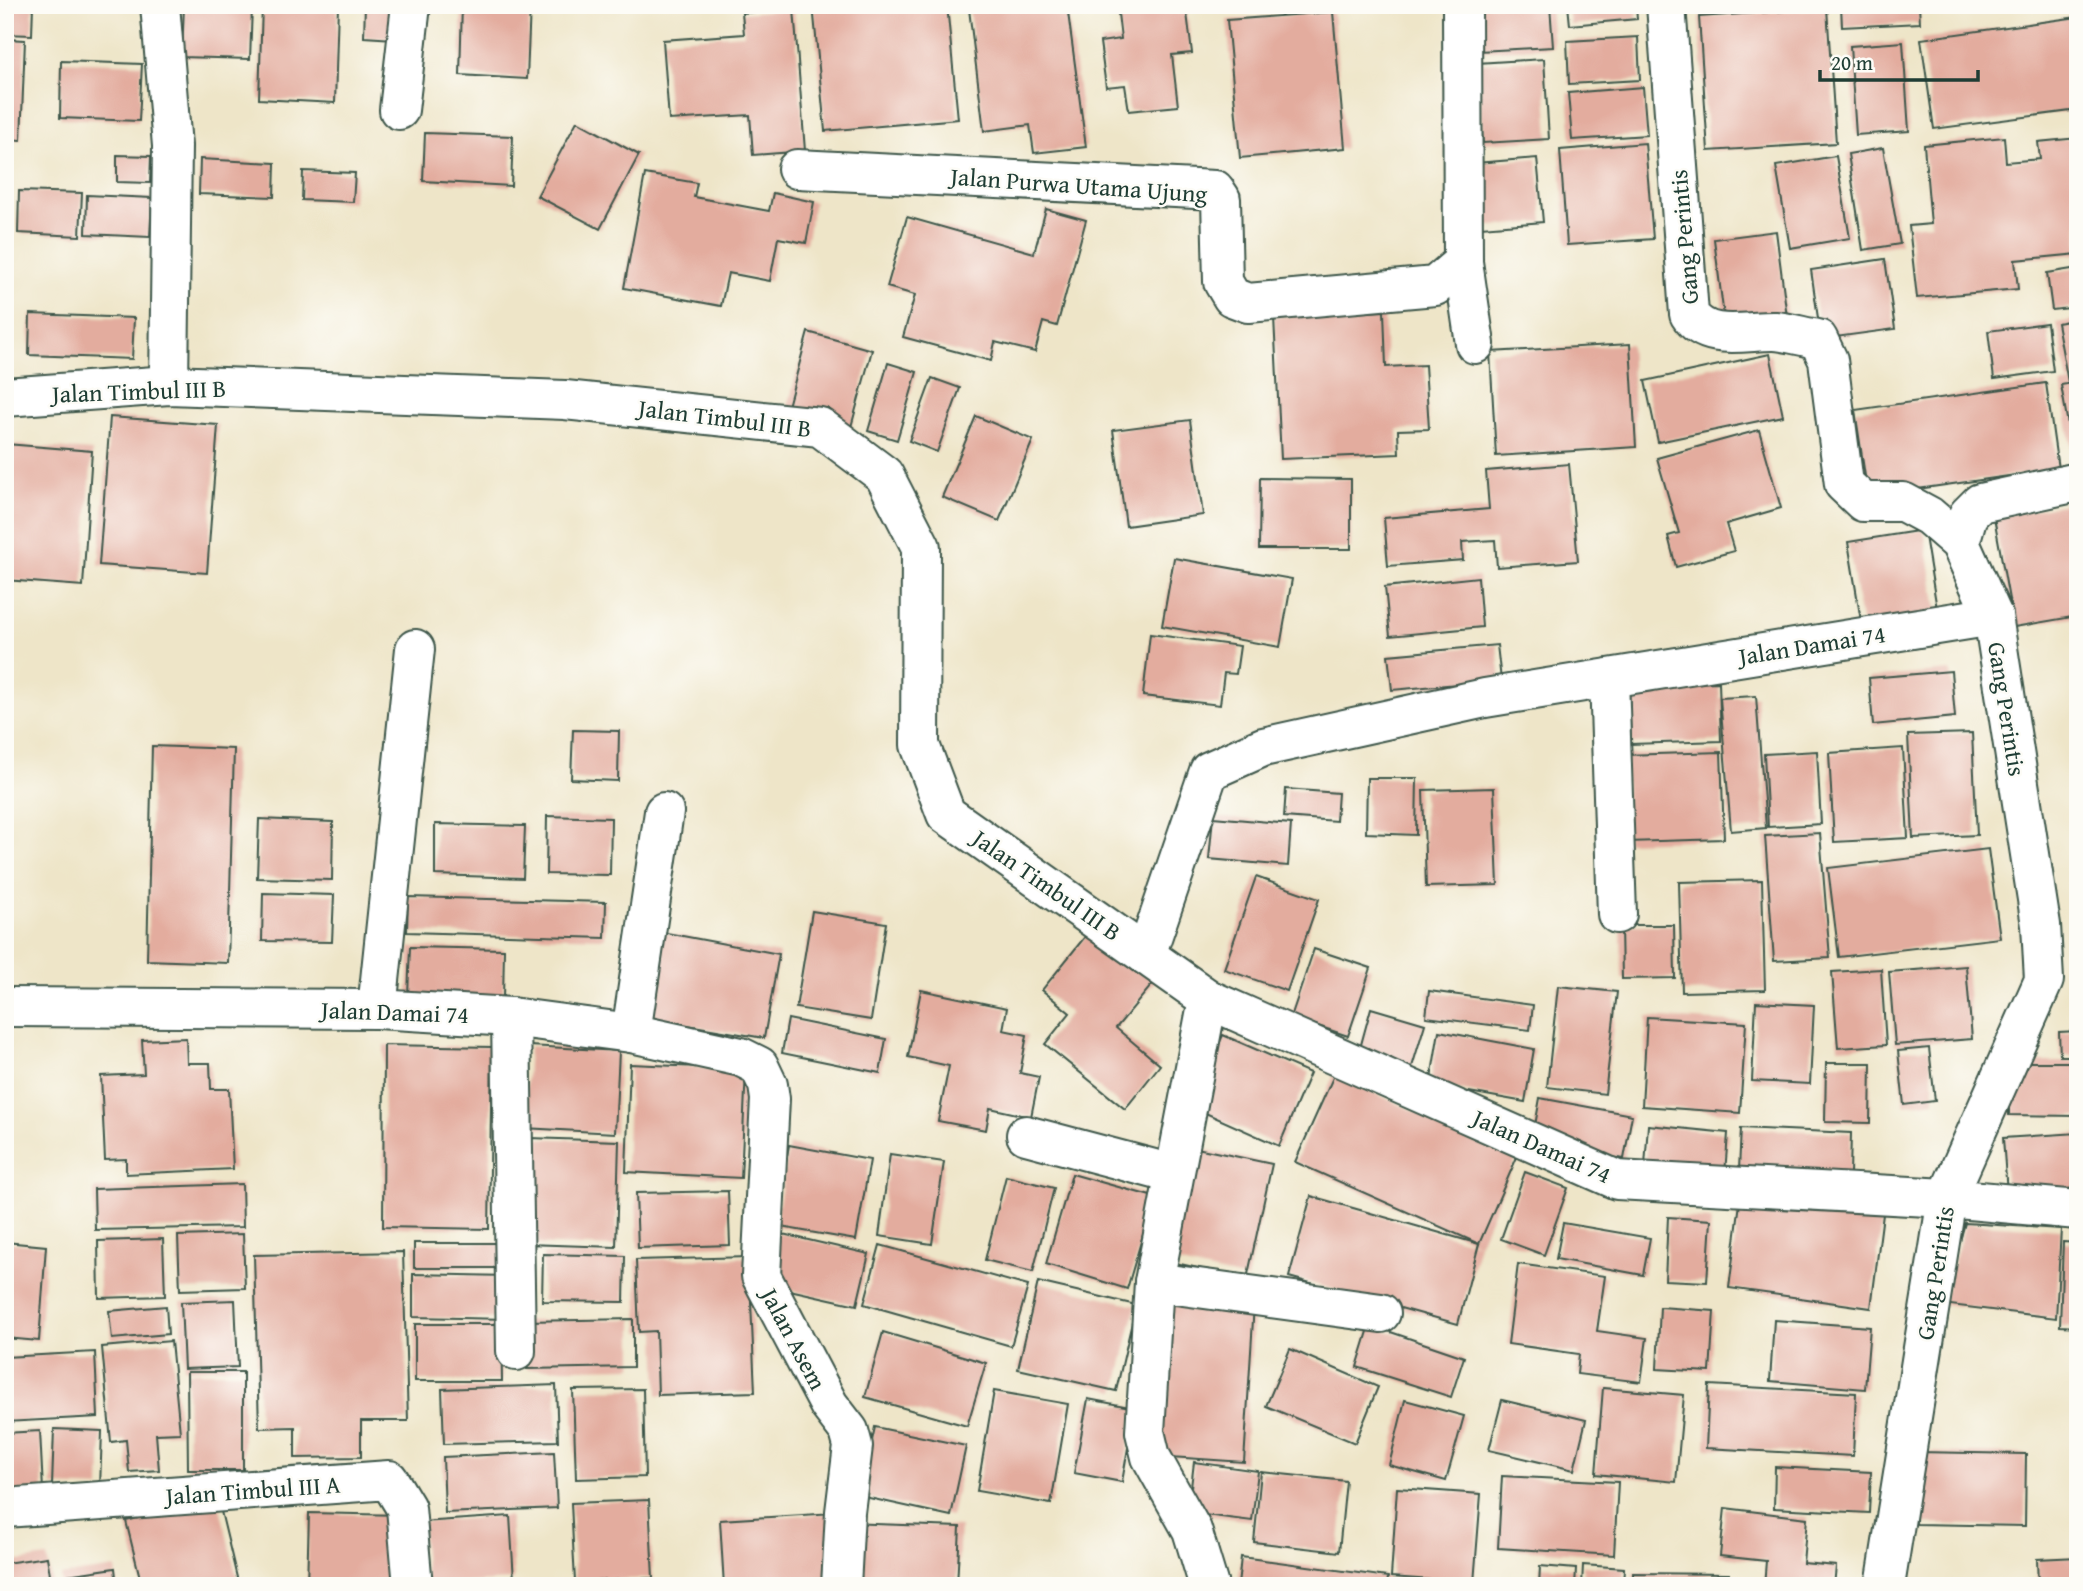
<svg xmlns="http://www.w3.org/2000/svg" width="2083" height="1591" font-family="'Gentium Book Plus',serif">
<rect width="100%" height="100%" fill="#fdfcf7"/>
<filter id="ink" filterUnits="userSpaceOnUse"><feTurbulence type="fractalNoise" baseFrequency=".0143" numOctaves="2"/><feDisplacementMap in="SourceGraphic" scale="14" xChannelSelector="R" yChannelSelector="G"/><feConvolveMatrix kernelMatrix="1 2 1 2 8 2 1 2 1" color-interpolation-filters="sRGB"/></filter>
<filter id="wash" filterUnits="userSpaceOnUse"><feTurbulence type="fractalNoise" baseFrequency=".00686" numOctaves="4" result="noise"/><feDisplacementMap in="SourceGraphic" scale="28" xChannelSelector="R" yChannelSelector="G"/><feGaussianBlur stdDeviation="1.57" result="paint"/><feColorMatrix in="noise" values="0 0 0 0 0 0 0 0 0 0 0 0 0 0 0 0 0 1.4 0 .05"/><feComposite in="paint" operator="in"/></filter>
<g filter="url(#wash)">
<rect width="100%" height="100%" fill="#eee5c8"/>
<g id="blocks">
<g fill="#e3ac9e">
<path d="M5,5H33L32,35L5,34Z"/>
<path d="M184,5L252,7L250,59L182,57Z"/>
<path d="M262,5H338L335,103L259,99Z"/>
<path d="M365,5H395L394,39L364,37Z"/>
<path d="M462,5H530L527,79L460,75Z"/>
<path d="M813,5H947L958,119L825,131Z"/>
<path d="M997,5H1067L1086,147L1034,153L1030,125L984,131L969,9Z"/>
<path d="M1117,5H1186L1192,53L1172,55L1178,106L1129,111L1125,85L1106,87L1100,42L1121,39Z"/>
<path d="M1476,5H1550L1553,47L1479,51Z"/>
<path d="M1568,5H1636L1637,19L1570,25Z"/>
<path d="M1841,5H1919L1920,23L1842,27Z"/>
<path d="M1973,5H2015V7L1974,12Z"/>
<path d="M1827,8L1836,143L1708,151L1699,17Z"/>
<path d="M794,9L805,151L753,155L750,115L669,120L663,40L744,34L742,13Z"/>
<path d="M1333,12L1345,148L1240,158L1227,20Z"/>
<path d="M2078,17V110L1934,129L1921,39Z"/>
<path d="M1638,37L1640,80L1569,84L1567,41Z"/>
<path d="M5,39L25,40L21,140L5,139Z"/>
<path d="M1903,42L1909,131L1856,135L1850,46Z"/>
<path d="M1544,59L1549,139L1483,143L1477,63Z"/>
<path d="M61,61L142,64L139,121L60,118Z"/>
<path d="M1643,87L1647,135L1572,140L1568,93Z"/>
<path d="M577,121L639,155L600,229L537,196Z"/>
<path d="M425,133L513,136L511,186L423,181Z"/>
<path d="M2004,137L2006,162L2040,159L2038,142L2078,138V254L2015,260L2018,289L1917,298L1909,226L1931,224L1924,145Z"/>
<path d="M1645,143L1653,239L1567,245L1560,150Z"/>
<path d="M1883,148L1900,244L1863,250L1848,154Z"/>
<path d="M117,155L151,156L150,183L117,182Z"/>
<path d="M1836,156L1850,238L1790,248L1776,166Z"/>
<path d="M1537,158L1543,222L1481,227L1476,163Z"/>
<path d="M200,159L275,163L274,197L199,194Z"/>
<path d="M303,171L355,173L353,202L302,200Z"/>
<path d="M645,174L697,183L694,197L769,211L773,193L814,202L806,243L778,238L770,281L728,273L721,306L624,288Z"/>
<path d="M19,191L82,193L80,236L18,233Z"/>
<path d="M87,195L152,198L150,237L86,234Z"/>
<path d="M1046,209L1086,220L1057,326L1043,322L1035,352L995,342L991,361L903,337L915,295L887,287L907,217L1034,253Z"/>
<path d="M1776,231L1787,317L1725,325L1714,239Z"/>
<path d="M1885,259L1895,329L1821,339L1811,270Z"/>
<path d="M2078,268V307L2052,310L2047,273Z"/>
<path d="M1384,311L1386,367L1425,365L1429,429L1398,430L1399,454L1281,459L1274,317Z"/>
<path d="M30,314L134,318L132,359L29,355Z"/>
<path d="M2078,319V380L2068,382L2057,323Z"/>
<path d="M2047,323L2053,371L1994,379L1988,331Z"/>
<path d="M808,332L872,350L851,427L787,410Z"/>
<path d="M1630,344L1636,447L1496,456L1490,352Z"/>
<path d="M1770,354L1783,416L1658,442L1645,381Z"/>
<path d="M888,363L917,372L897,440L868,431Z"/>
<path d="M932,378L960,388L937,452L909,441Z"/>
<path d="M2078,382V458L2074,459L2061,385Z"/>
<path d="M2046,383L2058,469L1868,496L1855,410Z"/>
<path d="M976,416L1033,440L999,521L942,497Z"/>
<path d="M110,417L218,425L207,573L99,565Z"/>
<path d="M1190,420L1203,515L1126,526L1113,430Z"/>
<path d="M1759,430L1781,508L1726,524L1734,551L1676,567L1668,536L1679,533L1657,458Z"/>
<path d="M6,444L92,451L83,586L5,580Z"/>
<path d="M1569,464L1578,561L1497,567L1495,540L1462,542L1463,560L1388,566L1384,518L1489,509L1486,471Z"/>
<path d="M1260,478L1351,479V549H1259Z"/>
<path d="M2078,502V616L2014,627L1994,517Z"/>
<path d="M1924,530L1939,621L1863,633L1848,542Z"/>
<path d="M1174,558L1292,579L1280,647L1162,626Z"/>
<path d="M1478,577L1482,627L1390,636L1385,587Z"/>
<path d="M1150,634L1240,646L1236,674L1224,673L1220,705L1143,696Z"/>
<path d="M1497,645L1501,680L1392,690L1388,655Z"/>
<path d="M1951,671L1955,717L1873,725L1869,678Z"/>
<path d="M1719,682L1721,741L1631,744L1629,685Z"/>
<path d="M1756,696L1766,828L1731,831L1720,698Z"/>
<path d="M573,730L619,731L618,781L571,779Z"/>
<path d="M1972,733L1977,835L1913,838L1908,735Z"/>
<path d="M152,746L234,749L228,963L147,960Z"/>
<path d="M1903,748L1908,838L1834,842L1829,753Z"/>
<path d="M1817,751L1821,824L1768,827L1764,754Z"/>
<path d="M1721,752L1724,839L1627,842L1624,755Z"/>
<path d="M1367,778H1417L1416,835L1366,833Z"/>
<path d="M1494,788L1498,885L1426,887L1423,790Z"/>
<path d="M1286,789L1338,793L1336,821L1284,817Z"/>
<path d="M547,816L611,818L610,875L546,874Z"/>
<path d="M1213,817L1291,824L1288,866L1209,859Z"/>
<path d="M259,819L333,822L332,880L257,878Z"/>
<path d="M435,824L525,826L523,878L435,875Z"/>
<path d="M1820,833L1830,958L1774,961L1765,836Z"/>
<path d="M1988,849L2000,938L1839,957L1828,868Z"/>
<path d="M1256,877L1319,899L1287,991L1224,969Z"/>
<path d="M1762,880L1765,990L1682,992L1679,882Z"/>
<path d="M263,893L334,895L332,942L262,941Z"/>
<path d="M408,897L606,902L605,938L407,932Z"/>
<path d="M812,911L886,923L871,1020L796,1008Z"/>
<path d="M1621,925H1674L1675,978L1622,979Z"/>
<path d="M1092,928L1156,980L1116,1028L1160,1065L1125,1109L1045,1044L1070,1013L1042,990Z"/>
<path d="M656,931L779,954L764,1038L641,1017Z"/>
<path d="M410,947L504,949L503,999L408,996Z"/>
<path d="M1314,949L1371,968L1348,1036L1291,1017Z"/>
<path d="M1966,966L1972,1039L1895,1045L1889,972Z"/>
<path d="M1881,969L1886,1045L1838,1048L1832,972Z"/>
<path d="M1558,986L1617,992L1605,1094L1547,1087Z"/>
<path d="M921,990L1007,1008L1003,1030L1027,1035L1020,1073L1039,1077L1031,1117L990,1108L986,1130L938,1121L949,1066L908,1057Z"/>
<path d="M1429,991L1533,1005L1530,1030L1426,1017Z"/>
<path d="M1756,1002L1814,1005L1810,1084L1752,1081Z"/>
<path d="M1371,1008L1425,1024L1412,1067L1359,1052Z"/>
<path d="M1647,1017L1746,1023L1740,1113L1642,1106Z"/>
<path d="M788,1019L886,1039L880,1073L782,1053Z"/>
<path d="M1439,1031L1534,1049L1525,1102L1430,1085Z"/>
<path d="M2078,1031V1056H2060L2059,1032Z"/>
<path d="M1223,1035L1310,1073L1279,1146L1192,1107Z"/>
<path d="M186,1038L187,1063H210L211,1089H229L233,1169L126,1174V1159L105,1160L101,1076L144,1074L142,1040Z"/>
<path d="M384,1045L492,1047L489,1229L383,1227Z"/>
<path d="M529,1046L619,1051L615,1133L524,1128Z"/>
<path d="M1929,1048L1935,1101L1904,1105L1898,1051Z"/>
<path d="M2009,1062H2078V1116L2009,1115Z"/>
<path d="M1826,1063H1871L1870,1123L1825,1122Z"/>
<path d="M630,1064L746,1069L741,1178L626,1172Z"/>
<path d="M1334,1075L1517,1157L1479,1244L1295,1162Z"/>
<path d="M1540,1098L1632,1115L1624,1159L1532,1142Z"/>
<path d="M1648,1125L1728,1133L1725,1174L1645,1166Z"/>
<path d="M1741,1128L1851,1133L1850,1174L1739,1170Z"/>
<path d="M2078,1133V1188L2007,1193L2003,1138Z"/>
<path d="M529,1138L619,1141L616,1247L526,1244Z"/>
<path d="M789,1145L870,1160L856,1240L775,1226Z"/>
<path d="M1192,1147L1272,1164L1247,1279L1167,1261Z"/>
<path d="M890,1154L944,1162L932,1244L879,1236Z"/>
<path d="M1525,1172L1568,1188L1544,1255L1501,1239Z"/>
<path d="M1072,1174L1154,1197L1127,1289L1046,1264Z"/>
<path d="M1006,1176L1054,1188L1033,1272L985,1260Z"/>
<path d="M242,1184L243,1227L95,1230L94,1189Z"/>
<path d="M728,1191L730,1245L638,1248L636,1193Z"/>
<path d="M1741,1195L1883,1214L1871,1308L1729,1288Z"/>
<path d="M1311,1196L1479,1244L1458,1324L1289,1277Z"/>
<path d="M1668,1217L1711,1220L1707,1282L1665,1280Z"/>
<path d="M1563,1223L1650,1238L1643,1275L1556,1259Z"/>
<path d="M1965,1223L2061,1229L2056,1318L1942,1304Z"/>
<path d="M778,1233L869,1254L857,1305L767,1285Z"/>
<path d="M243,1234L245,1288L180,1290L178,1236Z"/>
<path d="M163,1239L165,1296L99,1298L98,1241Z"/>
<path d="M5,1242L46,1246L39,1341L5,1338Z"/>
<path d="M2063,1242L2078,1243V1327L2060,1326Z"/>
<path d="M414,1243H510L509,1268H414Z"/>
<path d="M880,1245L1028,1286L1011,1346L864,1304Z"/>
<path d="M403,1252L408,1421H361V1457L295,1458V1427L259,1428L254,1255Z"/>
<path d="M543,1254L625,1256L624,1302L542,1301Z"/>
<path d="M749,1257L755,1392L658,1395L656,1331L639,1332L636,1260Z"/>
<path d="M1518,1264L1605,1276L1597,1331L1647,1338L1641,1382L1577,1374L1579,1354L1508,1344Z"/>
<path d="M413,1274L508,1276L507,1319L413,1317Z"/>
<path d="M1038,1282L1136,1305L1116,1391L1018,1369Z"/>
<path d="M1166,1299L1254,1304L1244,1462L1156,1456Z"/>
<path d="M235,1300L238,1367L184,1369L181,1302Z"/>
<path d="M166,1306L168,1334L112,1339L109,1311Z"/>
<path d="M1660,1307L1714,1311L1710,1372L1657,1369Z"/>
<path d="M633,1319V1367L527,1369L526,1321Z"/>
<path d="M1774,1320L1870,1327L1865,1389L1770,1381Z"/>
<path d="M415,1324H501L502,1381H415Z"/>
<path d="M1370,1325L1464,1357L1451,1397L1357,1367Z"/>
<path d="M883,1332L986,1363L967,1426L865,1397Z"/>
<path d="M171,1341L180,1433L156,1434L159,1470L129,1472L126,1440L111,1442L102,1347Z"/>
<path d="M1290,1349L1378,1387L1355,1443L1266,1406Z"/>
<path d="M95,1352L98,1417L5,1422V1357Z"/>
<path d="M187,1372H243V1470H188Z"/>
<path d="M556,1385L558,1441L444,1444L442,1389Z"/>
<path d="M1709,1385L1856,1393L1853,1456L1706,1448Z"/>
<path d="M1603,1388L1684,1395L1676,1482L1596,1474Z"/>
<path d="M643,1389L645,1477L576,1479L573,1390Z"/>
<path d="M994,1391L1068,1404L1051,1504L977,1491Z"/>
<path d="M1088,1399L1135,1408L1122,1482L1074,1473Z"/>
<path d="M1405,1400L1464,1416L1446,1481L1389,1465Z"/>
<path d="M1502,1400L1586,1420L1574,1470L1489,1450Z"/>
<path d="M875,1427L966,1446L951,1516L860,1496Z"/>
<path d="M54,1429L102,1431L100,1488L52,1486Z"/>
<path d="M40,1431L43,1490L5,1492V1433Z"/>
<path d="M554,1452L557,1508L445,1513L443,1457Z"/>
<path d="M1917,1452L2026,1454L2025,1526L1916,1524Z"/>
<path d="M1194,1462L1258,1471L1252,1521L1188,1513Z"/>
<path d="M1775,1467L1871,1472L1869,1513L1774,1508Z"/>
<path d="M1261,1472L1346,1481L1339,1552L1254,1542Z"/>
<path d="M1502,1476L1618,1482L1614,1555L1498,1548Z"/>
<path d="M1397,1488L1481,1494L1474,1583L1391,1577Z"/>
<path d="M218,1499L239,1586H142L126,1521Z"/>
<path d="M649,1500L653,1578L575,1582L571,1503Z"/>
<path d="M1725,1508L1807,1518L1803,1563L1836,1566L1834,1586H1764L1766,1561L1720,1556Z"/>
<path d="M309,1513L401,1515L399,1586H307Z"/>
<path d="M834,1513L838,1586H724L720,1520Z"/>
<path d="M510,1516L514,1580L426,1585L422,1522Z"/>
<path d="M846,1523L960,1527L957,1586H844Z"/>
<path d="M47,1557L52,1586H5V1563Z"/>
<path d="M1241,1557L1388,1577L1387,1586H1238Z"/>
<path d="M2078,1557V1586H2038L2037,1559Z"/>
<path d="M1583,1565L1624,1568L1623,1586H1582Z"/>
<path d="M1540,1566L1576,1569L1575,1586H1539Z"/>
<path d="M115,1568L117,1586H61L60,1576Z"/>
<path d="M1633,1573L1729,1574V1586H1633Z"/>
</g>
</g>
</g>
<g filter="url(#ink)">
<use href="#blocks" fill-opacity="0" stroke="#3e564a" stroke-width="2"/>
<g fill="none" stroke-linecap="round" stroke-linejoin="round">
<g stroke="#3e564a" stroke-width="42">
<g id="street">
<path d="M160,5L172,146L169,385"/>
<path d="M1666,5L1689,314C1707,343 1747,330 1775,331C1789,332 1804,337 1818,339L1828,360L1844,484L1863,502H1903L1929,516L1960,543L1993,616L2041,925L2044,980L1947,1198L1885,1586"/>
<path d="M399,110L411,5"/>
<path d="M797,169L1215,190L1221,199L1223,282L1232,297L1248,303L1435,286L1463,262L1462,5"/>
<path d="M1463,262L1475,344"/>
<path d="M5,397L169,385L565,400L820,427L884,475L921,547L920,745L946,814L1208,999L1617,1180L1947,1198L2078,1210"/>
<path d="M1960,543L1968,515L1980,503L2078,482"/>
<path d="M1609,678L1617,914"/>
<path d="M1146,955L1209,771L1263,747L1485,698L1993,616"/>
<path d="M1208,999L1154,1282L1145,1432L1151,1457L1192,1530L1209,1586"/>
<path d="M5,1007L377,1009L511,1017L631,1033L741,1057L759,1066L768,1085L770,1099L761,1276L829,1405L849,1431L853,1446L845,1512L841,1586"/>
<path d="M377,1009L415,649"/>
<path d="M511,1017L516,1351"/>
<path d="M631,1033L664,812"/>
<path d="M1026,1135L1173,1174"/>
<path d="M1154,1282L1381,1313"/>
<path d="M5,1508L389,1480L406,1508L413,1586"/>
</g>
</g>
<use href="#street" stroke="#fff" stroke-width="38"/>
</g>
</g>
<g text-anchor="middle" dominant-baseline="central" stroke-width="5" stroke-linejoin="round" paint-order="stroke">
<g font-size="24" fill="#1f3d34" stroke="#fdfcf7">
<text transform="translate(1079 185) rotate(4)">Jalan Purwa Utama Ujung</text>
<text transform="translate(1684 237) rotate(-95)">Gang Perintis</text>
<text transform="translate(139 391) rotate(-2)">Jalan Timbul III B</text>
<text transform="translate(725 418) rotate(7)">Jalan Timbul III B</text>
<text transform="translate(1812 645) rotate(-9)">Jalan Damai 74</text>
<text transform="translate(2007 709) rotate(81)">Gang Perintis</text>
<text transform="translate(1047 885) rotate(35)">Jalan Timbul III B</text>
<text transform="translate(395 1012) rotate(2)">Jalan Damai 74</text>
<text transform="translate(1542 1146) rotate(24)">Jalan Damai 74</text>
<text transform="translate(1935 1273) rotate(-81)">Gang Perintis</text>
<text transform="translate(794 1339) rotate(62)">Jalan Asem</text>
<text transform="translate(253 1490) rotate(-4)">Jalan Timbul III A</text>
</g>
</g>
<rect width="2083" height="1591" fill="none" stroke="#fdfcf7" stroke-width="28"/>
<path d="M1820 70v10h158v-10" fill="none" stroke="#1f3d34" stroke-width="3.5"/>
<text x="1831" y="70" font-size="21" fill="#1f3d34" stroke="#fdfcf7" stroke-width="5" paint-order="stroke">20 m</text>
</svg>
